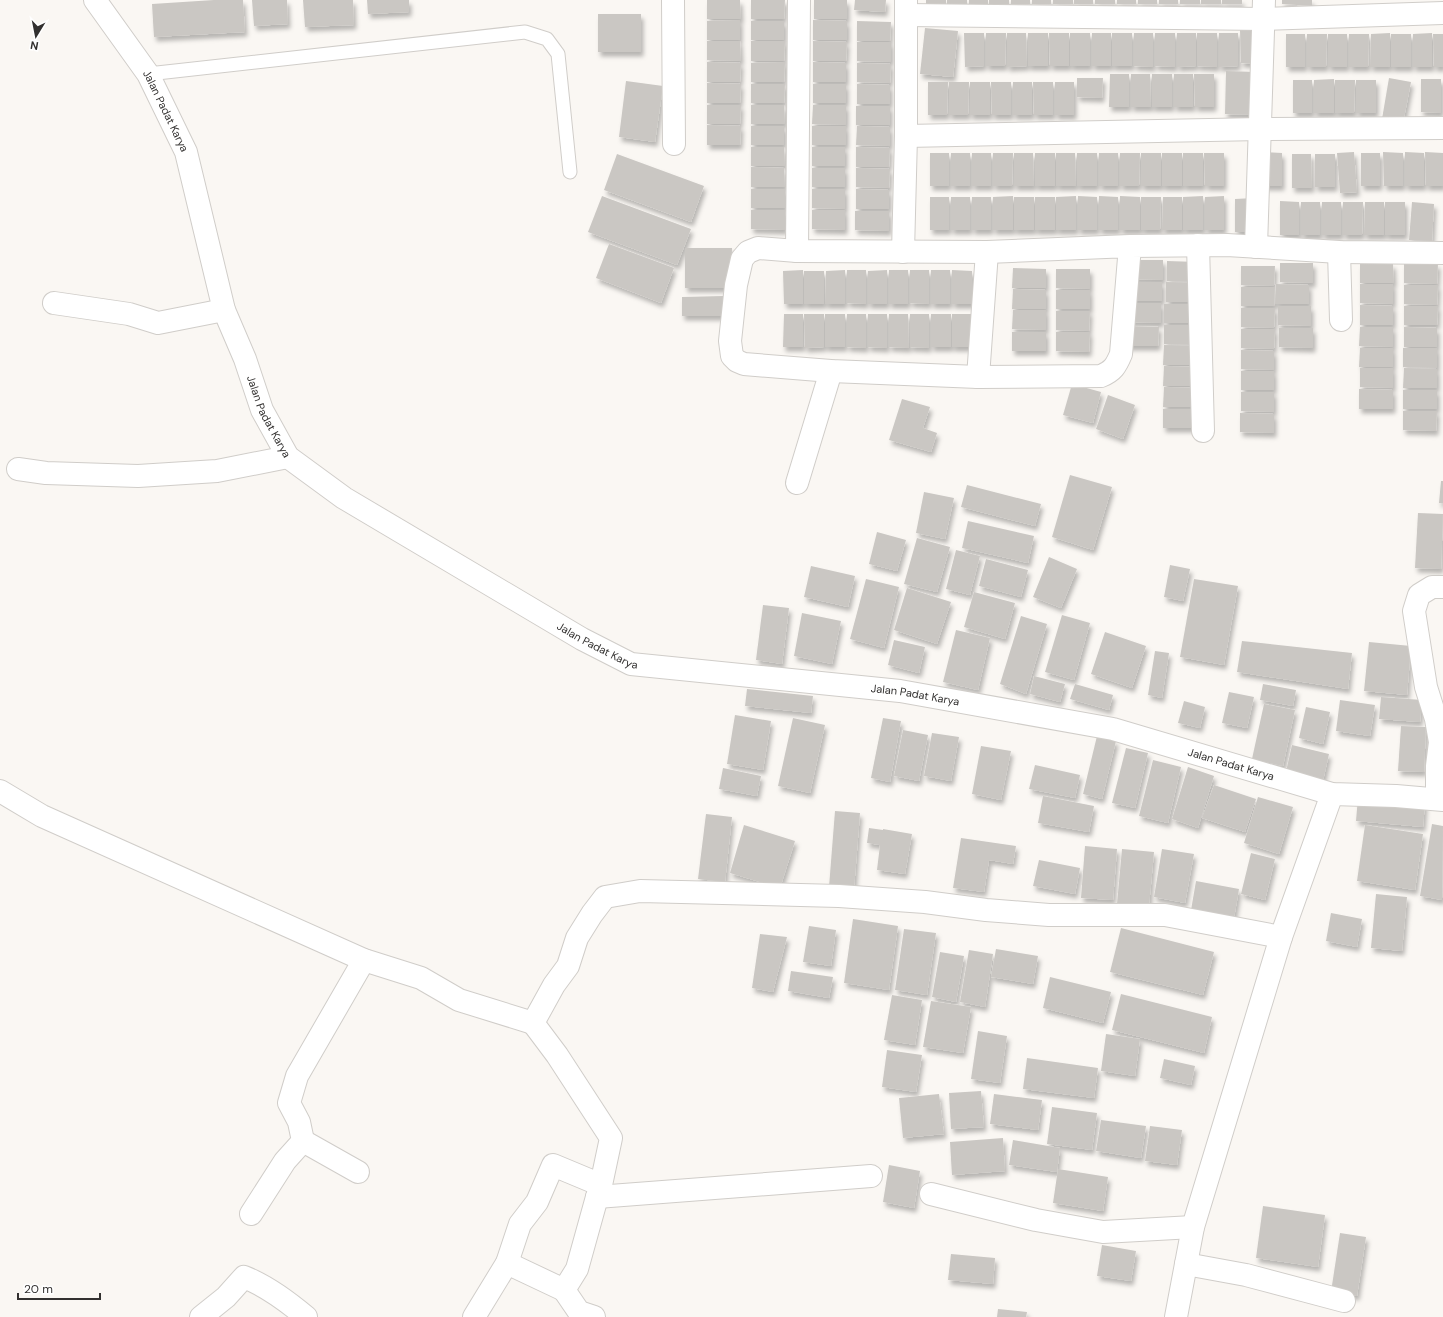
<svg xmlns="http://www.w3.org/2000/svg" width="1443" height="1317" font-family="'DM Sans',sans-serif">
<defs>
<filter id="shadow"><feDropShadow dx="2.5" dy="4.5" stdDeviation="2" flood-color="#0004"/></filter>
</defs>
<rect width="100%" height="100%" fill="#faf7f3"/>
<g fill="#cac7c3" filter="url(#shadow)">
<path d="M214,0H243L245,32L154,37L152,4Z"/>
<path d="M252,0H287L288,24L254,26Z"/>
<path d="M303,0H353L354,25L305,27Z"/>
<path d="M367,0H409V12L368,14Z"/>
<path d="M707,0H740L741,19H707Z"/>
<path d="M751,0H785L784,19H751Z"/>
<rect x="814" y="0" width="33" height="19"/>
<path d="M855,0H886L885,12L854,10Z"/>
<rect x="926" y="0" width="20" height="4"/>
<rect x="947" y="0" width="20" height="4"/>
<rect x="969" y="0" width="19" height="4"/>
<rect x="989" y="0" width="20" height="4"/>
<rect x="1011" y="0" width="19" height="4"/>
<rect x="1032" y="0" width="19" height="4"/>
<rect x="1053" y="0" width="20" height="4"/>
<rect x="1074" y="0" width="19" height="4"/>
<rect x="1095" y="0" width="20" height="4"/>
<rect x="1117" y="0" width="19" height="4"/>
<rect x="1138" y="0" width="19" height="4"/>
<rect x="1159" y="0" width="19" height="4"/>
<rect x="1180" y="0" width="20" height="4"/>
<rect x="1201" y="0" width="20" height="4"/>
<rect x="1222" y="0" width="20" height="4"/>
<path d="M1282,0H1312V6L1282,4Z"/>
<rect x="598" y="14" width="43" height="38"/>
<path d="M740,20V40H707V21Z"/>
<path d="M813,20L847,21V40H813Z"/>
<rect x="751" y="21" width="33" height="19"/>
<path d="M857,21L891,22L890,41H857Z"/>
<path d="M925,28L958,31L953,77L920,74Z"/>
<path d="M1240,30H1260V64L1241,63Z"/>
<path d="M964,33H984V66L965,67Z"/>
<path d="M986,33H1006L1005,66H986Z"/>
<path d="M1007,33H1026L1027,66L1007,67Z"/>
<rect x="1028" y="33" width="20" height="33"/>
<path d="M1049,33H1069V66H1050Z"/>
<rect x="1070" y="33" width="20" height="33"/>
<rect x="1092" y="33" width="19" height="33"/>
<rect x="1112" y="33" width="20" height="33"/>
<path d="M1134,33H1153V67L1134,66Z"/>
<path d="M1155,33H1175V67L1155,66Z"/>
<path d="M1177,33H1196V66L1177,67Z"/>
<path d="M1197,33H1217V67L1197,66Z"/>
<path d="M1219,33H1238V66L1219,67Z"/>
<path d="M1390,33V67H1370L1371,34Z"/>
<path d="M1432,33V67H1413V34Z"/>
<rect x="1286" y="34" width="19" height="33"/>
<path d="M1307,34H1327L1326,67H1307Z"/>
<rect x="1328" y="34" width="19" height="33"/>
<path d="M1349,34H1369L1368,67H1349Z"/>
<rect x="1391" y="34" width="20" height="33"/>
<path d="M1433,34H1443V67H1434Z"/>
<path d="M707,41H740L741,61L707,60Z"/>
<path d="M751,41H785L784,61H751Z"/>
<path d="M813,41L847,42L846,61H813Z"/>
<path d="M857,42H891V62L857,61Z"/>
<path d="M707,62L741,63L740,82H707Z"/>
<path d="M785,62L784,82H751V63Z"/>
<path d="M813,62L846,63V82H813Z"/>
<path d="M857,63L891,64L890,83L857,82Z"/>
<path d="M1226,71L1257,72L1255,115L1225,114Z"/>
<path d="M1110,74H1129V107H1109Z"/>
<path d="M1131,74H1150L1151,107H1131Z"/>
<rect x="1152" y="74" width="20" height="33"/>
<rect x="1174" y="74" width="19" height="33"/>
<path d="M1194,74H1214V107H1195Z"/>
<path d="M1077,78H1103L1102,98L1077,97Z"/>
<path d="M1389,78L1411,82L1403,123L1382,119Z"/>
<path d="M1334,79V113H1314V80Z"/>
<path d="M1421,79H1441V113L1421,112Z"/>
<rect x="1293" y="80" width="19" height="33"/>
<path d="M1335,80H1355L1354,113H1335Z"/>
<rect x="1356" y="80" width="20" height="33"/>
<path d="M626,81L663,86L655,142L619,137Z"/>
<path d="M928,82H948L947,115H928Z"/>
<path d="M949,82H969L968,115H949Z"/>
<rect x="970" y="82" width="20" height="33"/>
<path d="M991,82H1011V115H992Z"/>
<rect x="1013" y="82" width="19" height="33"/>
<path d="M1033,82H1053V115H1034Z"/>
<rect x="1055" y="82" width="19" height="33"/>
<path d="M707,83L741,84L740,103H707Z"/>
<path d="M751,84H785L784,103H751Z"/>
<rect x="813" y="84" width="33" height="19"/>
<path d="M857,84L890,85V104H857Z"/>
<path d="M707,105H741L740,124H707Z"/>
<path d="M751,105H784L785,124H751Z"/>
<path d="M813,105H846V125L812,124Z"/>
<rect x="856" y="106" width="34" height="19"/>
<path d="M707,125L741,126L740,145H707Z"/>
<rect x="751" y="126" width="33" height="19"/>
<rect x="812" y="126" width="34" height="19"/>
<path d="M857,126L890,127V146L856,145Z"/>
<path d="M751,147H784L785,166H751Z"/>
<rect x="812" y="147" width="33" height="19"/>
<path d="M856,147L890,148L889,167H856Z"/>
<path d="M1263,152L1282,153V186H1263Z"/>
<path d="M1354,152L1357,192L1340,193L1337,153Z"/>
<path d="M1383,152L1403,153V186H1384Z"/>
<path d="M1405,152L1424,153V186H1405Z"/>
<path d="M1425,152L1443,153V186H1426Z"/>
<rect x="930" y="153" width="19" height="33"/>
<rect x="951" y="153" width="19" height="33"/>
<rect x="972" y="153" width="19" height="33"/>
<path d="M993,153H1013L1012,186H993Z"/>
<path d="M1014,153H1033L1034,186H1014Z"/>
<rect x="1035" y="153" width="20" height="33"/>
<path d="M1056,153H1075L1076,186H1056Z"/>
<rect x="1077" y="153" width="20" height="33"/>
<rect x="1099" y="153" width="19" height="33"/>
<path d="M1120,153H1140L1139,186H1120Z"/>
<rect x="1141" y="153" width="20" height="33"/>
<rect x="1162" y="153" width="20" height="33"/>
<rect x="1183" y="153" width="20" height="33"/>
<path d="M1204,153H1224V186H1205Z"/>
<rect x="1361" y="153" width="19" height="33"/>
<path d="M617,154L704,186L691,222L604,190Z"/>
<path d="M1292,154H1311L1312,188H1292Z"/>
<rect x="1315" y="154" width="20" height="33"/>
<path d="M751,167L784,168L785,187H751Z"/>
<rect x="812" y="168" width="33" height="19"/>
<path d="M856,168L890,169L889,188L856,187Z"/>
<rect x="751" y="189" width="34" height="19"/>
<path d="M812,189H845V209L812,208Z"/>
<path d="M856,189L889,190V209H856Z"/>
<path d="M602,196L691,229L677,265L588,232Z"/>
<path d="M1013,196V230H993V197Z"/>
<path d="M1076,196V230H1056V197Z"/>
<path d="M1078,196L1097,197V230H1078Z"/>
<path d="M1099,196L1118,197V230H1099Z"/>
<path d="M1120,196L1140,197V230H1120Z"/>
<path d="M1203,196V230H1183V197Z"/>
<path d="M1224,196V230H1205V197Z"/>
<rect x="930" y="197" width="19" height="33"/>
<rect x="951" y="197" width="19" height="33"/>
<rect x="972" y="197" width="19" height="33"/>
<rect x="1014" y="197" width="20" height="33"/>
<rect x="1035" y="197" width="20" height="33"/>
<path d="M1141,197H1161L1160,230H1141Z"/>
<path d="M1163,197H1182V230H1162Z"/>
<path d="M1254,198V232H1235V199Z"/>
<path d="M1280,201L1299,202V235H1280Z"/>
<rect x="1301" y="202" width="19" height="33"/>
<rect x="1322" y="202" width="19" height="33"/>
<path d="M1343,202H1363L1362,235H1343Z"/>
<path d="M1365,202H1384V235H1364Z"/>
<rect x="1385" y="202" width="20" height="33"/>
<path d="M1412,202L1434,204L1432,241L1409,240Z"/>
<path d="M751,210H785V230L751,229Z"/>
<path d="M812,210H845V230L812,229Z"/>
<path d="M855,211H889V231L855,230Z"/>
<path d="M609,244L674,268L661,303L596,278Z"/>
<path d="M685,248H732L731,288H685Z"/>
<path d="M1130,260H1163V280L1129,279Z"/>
<path d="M1167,261L1197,262V282L1167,281Z"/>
<path d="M1280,263H1313V283L1280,282Z"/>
<path d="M1360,264H1393L1394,283H1360Z"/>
<path d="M1404,264H1438L1437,284L1404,283Z"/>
<path d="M1241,266H1275L1274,286L1241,285Z"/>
<path d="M1013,268L1046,269V288H1012Z"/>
<path d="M1056,269H1090V289L1056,288Z"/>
<path d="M803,270V304H784L783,271Z"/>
<path d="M845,270V304H825L826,271Z"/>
<path d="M847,270H866V304L847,303Z"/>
<path d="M887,270V304H868V271Z"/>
<rect x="889" y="270" width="19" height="34"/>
<path d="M910,270H929V304L910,303Z"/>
<rect x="931" y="270" width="19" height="34"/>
<path d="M952,270L972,271V304H952Z"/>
<rect x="804" y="271" width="20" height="33"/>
<path d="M1129,282H1162V301H1128Z"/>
<path d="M1166,282L1199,283V302H1166Z"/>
<path d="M1276,284L1309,285V304H1275Z"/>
<path d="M1360,284H1393V304L1360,303Z"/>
<path d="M1404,285H1438L1437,305L1404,304Z"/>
<path d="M1241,287H1275L1274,306H1241Z"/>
<path d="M1013,289L1046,290V309H1012Z"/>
<rect x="1056" y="290" width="34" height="19"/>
<path d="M723,296V316H682V297Z"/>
<path d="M1127,303H1161V323L1127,322Z"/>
<rect x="1164" y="304" width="34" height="19"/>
<path d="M1360,305L1393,306V325H1360Z"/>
<path d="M1278,306H1311V326L1278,325Z"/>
<path d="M1404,306H1438L1437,325H1404Z"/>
<path d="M1241,308H1275L1274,328L1241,327Z"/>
<path d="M1013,310H1046V330L1012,329Z"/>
<path d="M1056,311H1090L1089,331L1056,330Z"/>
<path d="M784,314H803V347H783Z"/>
<path d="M804,314H824V347L805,348Z"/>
<rect x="825" y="314" width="20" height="33"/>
<path d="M847,314H866V348L847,347Z"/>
<path d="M868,314H887V348L868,347Z"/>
<path d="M889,314H908L909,348L889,347Z"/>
<path d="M910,314H929V348L910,347Z"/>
<rect x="931" y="314" width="20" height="33"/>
<rect x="952" y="314" width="20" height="33"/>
<path d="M1164,325H1198L1197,345L1164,344Z"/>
<path d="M1125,326L1159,327L1158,346H1125Z"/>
<path d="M1360,327H1393V347L1359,346Z"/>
<path d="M1404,327L1437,328V347H1404Z"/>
<path d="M1279,328H1313V348L1279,347Z"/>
<path d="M1241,329H1275L1274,349L1241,348Z"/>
<rect x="1012" y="332" width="34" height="19"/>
<path d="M1056,332H1090L1089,352L1056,351Z"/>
<path d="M1164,345L1197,346V365H1163Z"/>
<path d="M1360,348H1393V367H1359Z"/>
<path d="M1403,348H1437V368L1403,367Z"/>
<path d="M1241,350L1274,351V370L1241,369Z"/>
<path d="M1164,366L1197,367V386H1163Z"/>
<path d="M1360,368H1393V388L1360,387Z"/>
<path d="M1404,368L1437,369V388H1403Z"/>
<rect x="1241" y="371" width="33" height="19"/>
<path d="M1072,384L1101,392L1093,423L1063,415Z"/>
<path d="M1164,387L1197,388V407H1163Z"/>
<path d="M1359,389L1393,390V409H1359Z"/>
<rect x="1403" y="390" width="34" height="19"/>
<path d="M1241,392H1274V412L1241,411Z"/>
<path d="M1108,395L1135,405L1123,439L1096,429Z"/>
<path d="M902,399L930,407L923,428L937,433L931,452L889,440Z"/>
<rect x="1163" y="409" width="34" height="19"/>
<path d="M1403,411H1437L1436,431L1403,430Z"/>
<path d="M1240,413L1274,414V433L1240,432Z"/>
<path d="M1070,475L1112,487L1093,550L1052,537Z"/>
<path d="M1441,481H1443V503H1439Z"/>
<path d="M967,485L1041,504L1035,526L961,507Z"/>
<path d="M924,492L954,498L945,539L916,533Z"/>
<path d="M1418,513L1443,514L1441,569L1415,568Z"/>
<path d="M968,521L1034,536L1028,563L962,548Z"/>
<path d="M877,532L906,540L897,571L869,564Z"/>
<path d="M917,538L950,547L937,592L904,584Z"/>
<path d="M956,550L980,556L970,595L946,589Z"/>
<path d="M1049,557L1077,569L1061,608L1033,597Z"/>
<path d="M986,559L1028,570L1021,597L979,586Z"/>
<path d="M1170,565L1190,569L1183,601L1164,597Z"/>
<path d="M811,566L855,576L848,607L804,597Z"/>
<path d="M866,579L899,587L884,648L850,639Z"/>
<path d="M1194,579L1238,586L1224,665L1180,657Z"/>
<path d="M907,588L951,602L937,644L894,630Z"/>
<path d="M974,592L1015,603L1005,639L964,627Z"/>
<path d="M763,605L789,608L782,664L756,660Z"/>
<path d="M802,613L841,621L832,664L794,656Z"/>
<path d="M1062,615L1090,623L1074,680L1045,672Z"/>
<path d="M1021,616L1047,624L1026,694L1000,684Z"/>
<path d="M956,630L990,638L978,690L943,682Z"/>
<path d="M1105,632L1146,646L1132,688L1091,674Z"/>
<path d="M894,640L925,647L919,673L888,665Z"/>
<path d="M1242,641L1352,653L1348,689L1237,672Z"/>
<path d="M1369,642L1411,646L1407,695L1364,691Z"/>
<path d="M1155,651L1169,653L1162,698L1148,695Z"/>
<path d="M1034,676L1065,684L1060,702L1030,694Z"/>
<path d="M1075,684L1113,695L1109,710L1070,699Z"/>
<path d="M1263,684L1296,690L1293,706L1260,700Z"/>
<path d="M747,689L813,696L811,713L745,706Z"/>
<path d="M1229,692L1254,697L1247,728L1222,723Z"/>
<path d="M1381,697L1422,700L1420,722L1379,719Z"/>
<path d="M1340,700L1375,705L1370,736L1336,731Z"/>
<path d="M1184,701L1205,707L1200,728L1178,723Z"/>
<path d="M1264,704L1295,710L1283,766L1252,759Z"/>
<path d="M1306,707L1330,712L1323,744L1299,738Z"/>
<path d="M735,715L771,721L763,770L727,764Z"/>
<path d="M793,718L825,725L810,793L778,786Z"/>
<path d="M883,718L901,721L890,782L871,778Z"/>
<path d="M1401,726L1426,727L1424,772L1398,771Z"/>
<path d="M903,730L928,735L919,781L894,776Z"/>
<path d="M932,733L959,737L951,781L924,776Z"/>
<path d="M1097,736L1116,741L1102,799L1083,794Z"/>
<path d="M1292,745L1329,754L1322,785L1285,776Z"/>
<path d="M981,746L1011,751L1001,800L972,794Z"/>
<path d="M1126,748L1148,753L1135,808L1112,803Z"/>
<path d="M1153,760L1181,767L1168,823L1139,816Z"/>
<path d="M1035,765L1080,775L1075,798L1029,789Z"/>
<path d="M1188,767L1214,776L1198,828L1172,819Z"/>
<path d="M723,768L761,776L757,796L719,789Z"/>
<path d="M1214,785L1256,799L1245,832L1202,818Z"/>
<path d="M1043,796L1094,806L1089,832L1038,823Z"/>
<path d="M1258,797L1293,807L1279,854L1244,843Z"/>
<path d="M1358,797L1425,803L1423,827L1356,821Z"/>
<path d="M835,811L860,813L854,889L829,887Z"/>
<path d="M706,814L732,817L725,882L698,879Z"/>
<path d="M1432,824L1443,826L1442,900L1420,896Z"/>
<path d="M744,825L795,841L780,888L730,873Z"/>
<path d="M1365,825L1423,834L1415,890L1357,881Z"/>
<path d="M869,828L883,830V829L912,834L905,874L877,870L880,845L867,843Z"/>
<path d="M961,838L1016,846L1013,864L989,860L984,892L953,888Z"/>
<path d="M1085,846L1117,849L1113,900L1081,898Z"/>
<path d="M1122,849L1154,852L1149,906L1117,904Z"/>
<path d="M1162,849L1194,854L1185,903L1154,897Z"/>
<path d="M1251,853L1275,859L1265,900L1241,894Z"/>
<path d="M1039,860L1080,868L1075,894L1033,886Z"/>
<path d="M1196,881L1239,889L1233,924L1190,916Z"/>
<path d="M1376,894L1407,897L1402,951L1371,948Z"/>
<path d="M1331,913L1362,919L1357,947L1326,941Z"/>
<path d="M853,919L898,926L889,990L844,983Z"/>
<path d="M809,926L836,930L831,966L803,962Z"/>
<path d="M1121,928L1214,952L1203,995L1110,972Z"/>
<path d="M904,929L936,933L927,995L895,990Z"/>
<path d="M760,934L787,937L773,992L752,988Z"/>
<path d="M996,949L1038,956L1033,984L991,977Z"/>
<path d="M969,950L993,954L985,1007L960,1002Z"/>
<path d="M940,952L964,956L956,1002L932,997Z"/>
<path d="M791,971L833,977L829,998L788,991Z"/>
<path d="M1050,977L1111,992L1103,1023L1043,1008Z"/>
<path d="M1121,994L1212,1017L1204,1053L1112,1030Z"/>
<path d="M892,995L922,1000L915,1045L884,1040Z"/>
<path d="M931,1001L971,1007L963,1053L923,1047Z"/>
<path d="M978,1031L1007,1036L1000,1083L971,1079Z"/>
<path d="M1106,1034L1140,1039L1135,1076L1101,1071Z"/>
<path d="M887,1050L922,1055L916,1092L882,1087Z"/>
<path d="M1027,1058L1098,1068L1094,1098L1023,1089Z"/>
<path d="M1164,1059L1195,1066L1191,1085L1160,1078Z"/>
<path d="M981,1091L984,1127L951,1129L949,1093Z"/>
<path d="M939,1094L944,1134L903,1138L899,1098Z"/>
<path d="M994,1094L1042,1100L1038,1130L990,1124Z"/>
<path d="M1052,1107L1097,1113L1092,1150L1047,1144Z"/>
<path d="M1101,1120L1146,1126L1141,1158L1096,1151Z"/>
<path d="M1150,1126L1182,1130L1177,1165L1145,1161Z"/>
<path d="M1003,1138L1005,1171L952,1175L950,1142Z"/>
<path d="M1013,1140L1060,1148L1057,1172L1009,1165Z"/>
<path d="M889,1165L920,1171L914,1208L883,1202Z"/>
<path d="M1058,1169L1108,1177L1103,1211L1053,1203Z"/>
<path d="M1263,1206L1325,1215L1318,1267L1256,1258Z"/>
<path d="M1340,1233L1366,1237L1357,1296L1331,1292Z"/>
<path d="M1102,1245L1136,1251L1131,1281L1097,1276Z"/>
<path d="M951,1254L995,1258L993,1284L948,1280Z"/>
<path d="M998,1309L1027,1312L1026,1317H997Z"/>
</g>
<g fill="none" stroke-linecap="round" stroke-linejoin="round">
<g stroke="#d0cdc9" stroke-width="15">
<path id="lane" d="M148,74L525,32L547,39L558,54L570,172"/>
</g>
<g stroke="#d0cdc9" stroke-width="24">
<g id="street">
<path id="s1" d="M95,0L148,74L186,152L224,310L245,359L262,410L288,457L344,498L582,639L631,664L900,691L1113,729L1332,794L1396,796L1443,800"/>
<path d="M673,0L674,144"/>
<path d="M906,15L1265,19L1443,13"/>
<path d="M906,136L1261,129L1443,128"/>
<path d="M1198,245L1203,431"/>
<path d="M1130,246L1121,354C1116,366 1113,371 1101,376L978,377L831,371L744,364L737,361L732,356L730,341L736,285L742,259L748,252L758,248L797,251L987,252L1130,246L1227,245L1339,252L1443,253"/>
<path d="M1256,247L1264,0"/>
<path d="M797,251L799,0"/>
<path d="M903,252L906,136V1"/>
<path d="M1339,252L1341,320"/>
<path d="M54,303L129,314L158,323L224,310"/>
<path d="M978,377L987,252"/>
<path d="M18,469L46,473L138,476L217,471L288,457"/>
<path d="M797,483L831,371"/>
<path d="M0,791L42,816L364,960L421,978L459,1000L533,1023L554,985L568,966L577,938L592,914L605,897L640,891L839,896L925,902L986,910L1049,915H1165L1281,937"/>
<path d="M1437,799V766L1440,742L1436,719L1426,687L1414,611L1419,595L1432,587H1443"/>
<path d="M533,1023L557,1055L611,1138L601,1185"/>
<path d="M303,1141L358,1172"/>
<path d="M931,1194L1036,1220L1103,1232L1193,1227"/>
<path d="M251,1214L285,1161L303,1141L299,1122L289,1103L297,1076L364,960"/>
<path d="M507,1263L564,1290L577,1269L597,1197"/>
<path d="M1186,1264L1246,1275L1344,1301"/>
<path d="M564,1290L579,1312L594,1317"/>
<path d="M201,1317L226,1297L244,1277C267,1286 287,1301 306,1317"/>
<path d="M474,1317L507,1263L520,1224L537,1202L553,1165L601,1185L597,1197L871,1176"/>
<path d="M1176,1317L1193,1227L1281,937L1332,794"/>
</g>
</g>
<use href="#lane" stroke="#fff" stroke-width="13"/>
<use href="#street" stroke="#fff" stroke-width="22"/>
</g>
<g text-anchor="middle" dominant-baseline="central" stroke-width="3" stroke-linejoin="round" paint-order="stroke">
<g font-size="11" fill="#32302f" stroke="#fff">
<text stroke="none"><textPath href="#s1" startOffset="132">Jalan Padat Karya</textPath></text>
<text stroke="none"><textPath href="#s1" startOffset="456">Jalan Padat Karya</textPath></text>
<text stroke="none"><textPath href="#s1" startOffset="864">Jalan Padat Karya</textPath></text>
<text stroke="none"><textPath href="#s1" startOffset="1188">Jalan Padat Karya</textPath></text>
<text stroke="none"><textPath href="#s1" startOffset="1512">Jalan Padat Karya</textPath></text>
</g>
</g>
<g transform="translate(36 36) rotate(190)" stroke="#ffffff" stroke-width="3" paint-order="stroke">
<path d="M0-3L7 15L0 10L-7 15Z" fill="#32302f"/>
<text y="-6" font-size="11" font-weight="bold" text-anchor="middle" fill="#32302f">N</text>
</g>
<path d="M18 1293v6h82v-6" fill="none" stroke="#32302f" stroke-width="2"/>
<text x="24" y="1293" font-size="12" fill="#32302f" stroke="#ffffff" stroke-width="3" paint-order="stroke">20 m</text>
</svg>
